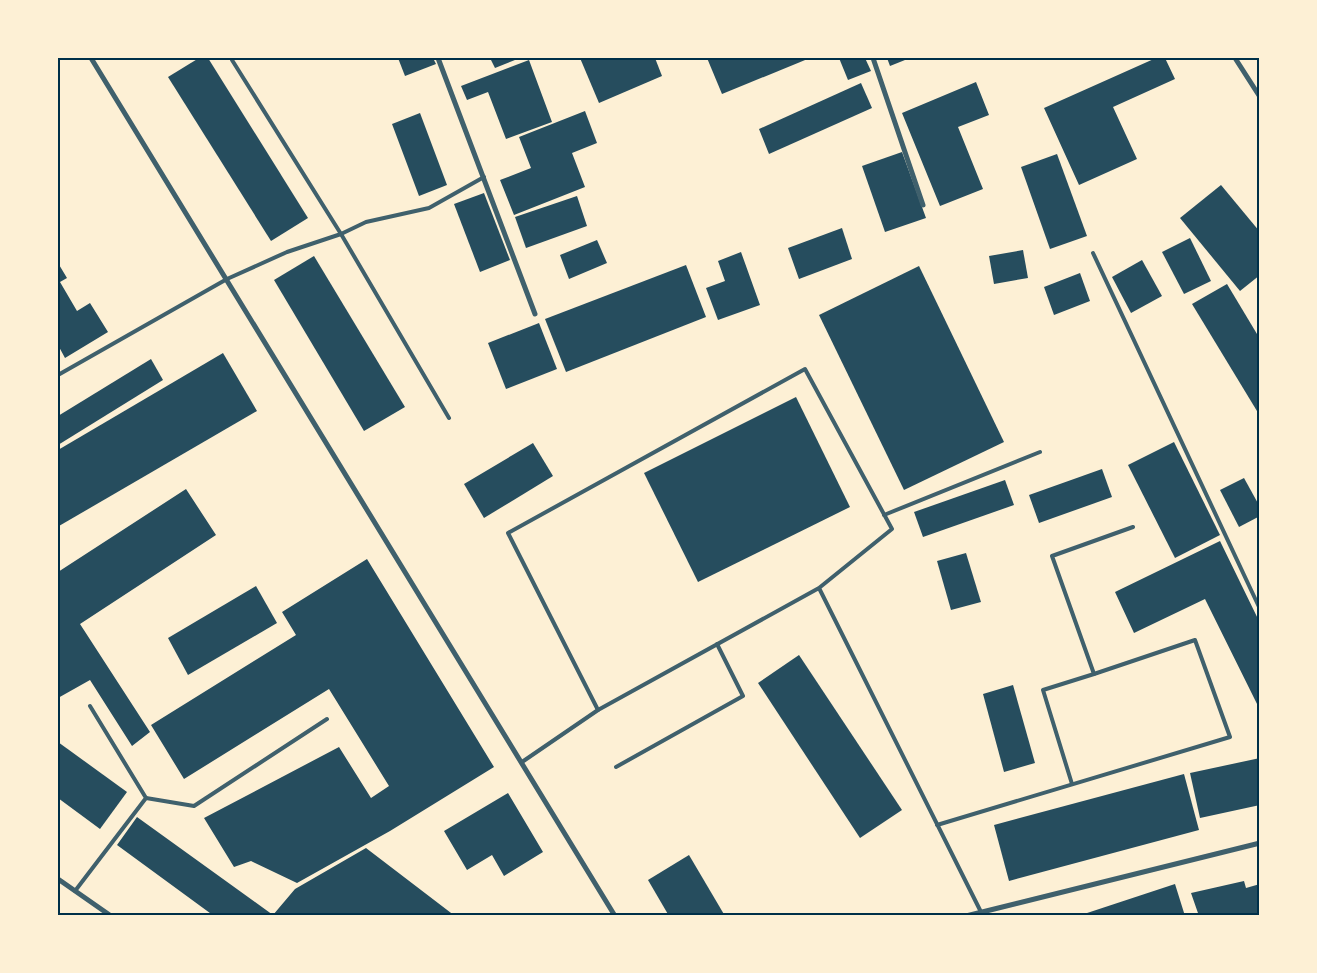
<svg xmlns="http://www.w3.org/2000/svg" width="1317" height="973" font-family="'Work Sans',sans-serif">
<rect width="100%" height="100%" fill="#fdf0d5"/>
<g fill="#264d5e">
<path d="M199,58H208L308,218L271,241L168,77Z"/>
<path d="M398,58H433L436,64L405,76Z"/>
<path d="M490,58H520L495,68Z"/>
<path d="M580,58H655L662,76L599,103Z"/>
<path d="M707,58H810L722,94Z"/>
<path d="M839,58H865L871,71L848,80Z"/>
<path d="M887,58H910L890,66Z"/>
<path d="M1156,58H1165L1175,79L1113,107L1137,159L1079,185L1044,108Z"/>
<path d="M529,60L552,122L506,139L488,92L467,100L461,86Z"/>
<path d="M976,82L989,115L958,127L983,189L940,206L902,113Z"/>
<path d="M861,83L872,108L769,154L759,129Z"/>
<path d="M585,111L597,143L572,153L585,187L514,215L500,180L531,168L519,137Z"/>
<path d="M420,113L447,185L419,196L392,124Z"/>
<path d="M902,152L926,218L885,232L862,166Z"/>
<path d="M1057,154L1087,236L1050,249L1021,167Z"/>
<path d="M1221,185L1260,232V275L1240,291L1180,218Z"/>
<path d="M484,193L510,260L480,272L454,204Z"/>
<path d="M577,196L587,226L526,248L515,217Z"/>
<path d="M842,228L852,259L799,279L788,248Z"/>
<path d="M1190,238L1211,281L1184,294L1162,252Z"/>
<path d="M597,240L607,263L569,279L560,255Z"/>
<path d="M1023,250L1028,278L994,284L989,256Z"/>
<path d="M741,252L760,305L718,320L706,288L725,281L718,261Z"/>
<path d="M314,256L405,407L364,431L274,280Z"/>
<path d="M1142,260L1162,296L1131,313L1112,277Z"/>
<path d="M58,263L67,278L60,282L77,311L90,303L108,332L65,358L58,345Z"/>
<path d="M686,265L706,317L566,372L545,319Z"/>
<path d="M919,266L1004,442L904,490L819,315Z"/>
<path d="M1080,273L1090,301L1054,315L1044,287Z"/>
<path d="M1227,284L1260,339V416L1192,304Z"/>
<path d="M539,323L557,369L506,389L488,343Z"/>
<path d="M223,353L257,411L59,526L58,523V450Z"/>
<path d="M151,359L163,380L58,445V416Z"/>
<path d="M796,397L850,507L698,582L644,473Z"/>
<path d="M1174,442L1220,535L1175,558L1128,465Z"/>
<path d="M533,443L553,476L484,518L464,484Z"/>
<path d="M1102,469L1112,497L1039,523L1029,495Z"/>
<path d="M1244,478L1260,507V516L1239,527L1220,490Z"/>
<path d="M1005,480L1014,505L923,537L914,512Z"/>
<path d="M186,489L216,535L80,624L150,732L132,746L90,680L58,698V639L63,636L58,639V572Z"/>
<path d="M1220,541L1260,623V710L1205,599L1134,633L1115,592Z"/>
<path d="M966,553L981,602L951,610L937,561Z"/>
<path d="M367,559L494,767L390,831L297,883L251,861L234,867L204,818L339,747L371,798L389,786L329,689L184,779L151,725L296,635L282,612Z"/>
<path d="M256,586L277,623L188,675L168,638Z"/>
<path d="M799,655L902,810L860,838L758,683Z"/>
<path d="M1013,685L1035,763L1004,772L983,694Z"/>
<path d="M58,742L127,792L100,829L58,798Z"/>
<path d="M1260,758V805L1200,818L1190,773Z"/>
<path d="M1184,774L1199,830L1009,881L994,825Z"/>
<path d="M508,793L543,852L504,876L492,855L467,870L444,831Z"/>
<path d="M137,817L273,915L295,889L366,848L455,916H214L117,845Z"/>
<path d="M689,855L725,916H669L648,880Z"/>
<path d="M1244,881L1246,888L1260,884V916H1199L1191,893Z"/>
<path d="M1175,884L1185,916H1081V915Z"/>
</g>
<g fill="none" stroke-linecap="round" stroke-linejoin="round">
<g stroke="#3f606c" stroke-width="4">
<path d="M232,60L341,234L449,418"/>
<path d="M1093,253L1260,609"/>
<path d="M58,375L227,279L287,252L341,234L366,222L429,208L484,177"/>
<path d="M884,515L1040,452"/>
<path d="M819,588L892,529L805,369L508,533L598,710L819,588L981,912"/>
<path d="M522,762L598,710"/>
<path d="M616,767L743,696L717,644"/>
<path d="M1072,784L1043,690L1094,674"/>
<path d="M146,798L194,806L327,719"/>
<path d="M937,825L1230,737L1195,640L1094,674L1052,556L1133,527"/>
<path d="M75,891L146,798L90,706"/>
</g>
<g stroke="#3f606c" stroke-width="5">
<path d="M91,58L615,916"/>
<path d="M438,58L535,314"/>
<path d="M873,58L923,205"/>
<path d="M1235,58L1260,97"/>
<path d="M58,879L111,916"/>
<path d="M966,916L1260,843"/>
</g>
</g>
<rect width="1317" height="973" fill="none" stroke="#fdf0d5" stroke-width="118"/>
<rect x="59" y="59" width="1199" height="855" fill="none" stroke="#003049" stroke-width="2"/>
</svg>
